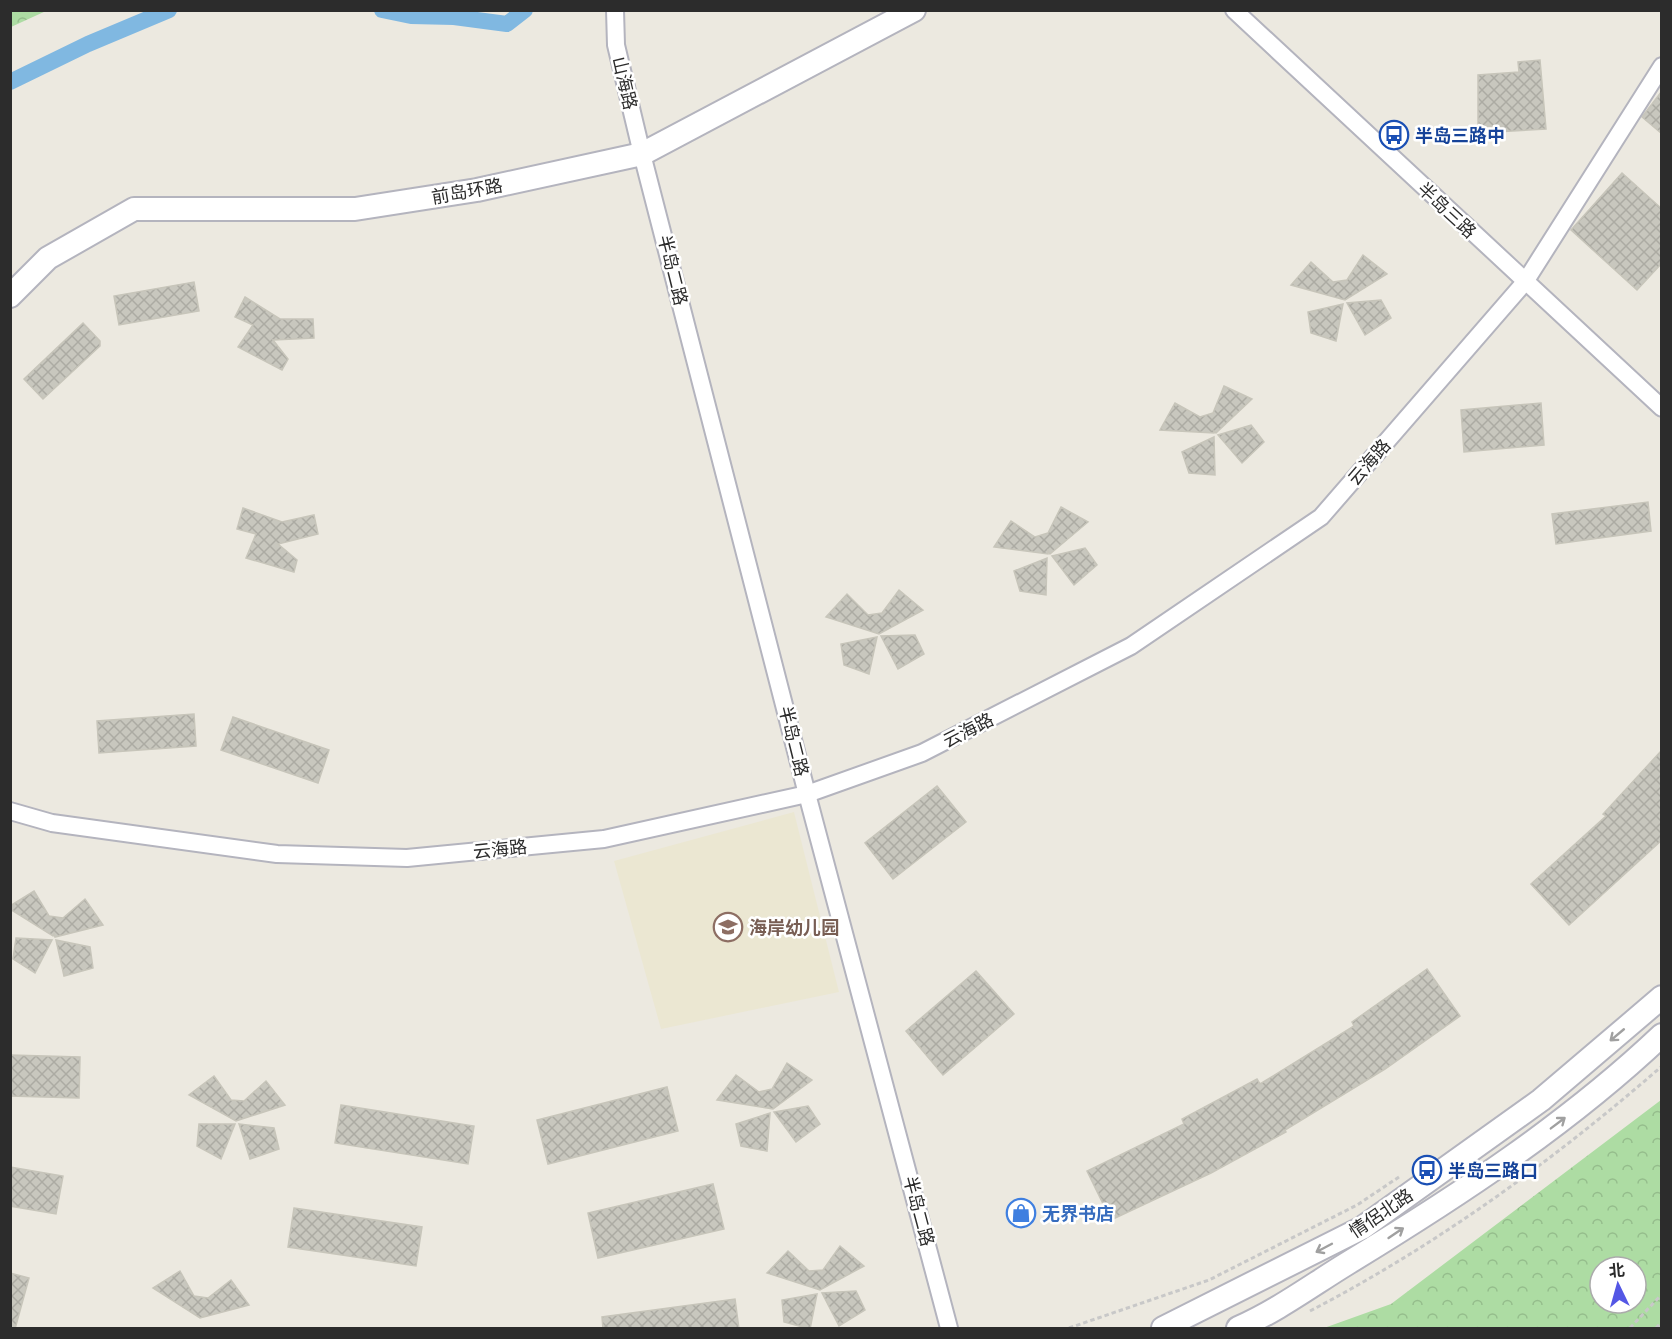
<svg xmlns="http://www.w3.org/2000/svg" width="1672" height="1339" font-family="'Space Grotesk','Noto Sans SC',sans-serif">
<defs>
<pattern id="forest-crowns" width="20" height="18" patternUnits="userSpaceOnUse" patternTransform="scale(1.5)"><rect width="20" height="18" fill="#addca3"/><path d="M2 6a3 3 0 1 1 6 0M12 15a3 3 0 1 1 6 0" fill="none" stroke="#95bd8c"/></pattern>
<pattern id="building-cross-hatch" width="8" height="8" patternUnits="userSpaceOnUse" patternTransform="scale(1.5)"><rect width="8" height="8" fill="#c8c7be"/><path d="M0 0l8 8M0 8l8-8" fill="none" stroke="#acaba3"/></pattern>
</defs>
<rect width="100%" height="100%" fill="#ece9e0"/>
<path fill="#ebe7d2" d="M794,812L839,992L661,1029L614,861Z"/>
<g fill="url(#forest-crowns)" fill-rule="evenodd">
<path d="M11,10H46V11L11,27Z"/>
<path d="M1661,1100L1662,1325L1658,1328H1324L1391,1304ZM1600,1267H1636V1303H1600Z"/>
</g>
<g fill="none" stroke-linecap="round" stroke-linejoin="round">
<g stroke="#80b8e1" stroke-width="16">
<path d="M382,10L411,16L454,17L507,24L525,10"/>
<path d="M10,82L88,44L169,10"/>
</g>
</g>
<g fill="url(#building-cross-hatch)" stroke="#c7c5ba" stroke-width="1.5">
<path d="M1540,60L1546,129L1478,133V75L1519,72L1518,62Z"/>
<path d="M1662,91V134L1642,117Z"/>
<path d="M1622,173L1662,209V263L1637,290L1571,230Z"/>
<path d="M1363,255L1387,274L1345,300L1291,285L1311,262L1333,282L1347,280Z"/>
<path d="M194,282L199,311L119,325L114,296Z"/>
<path d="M245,297L280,319H313L314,338L273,340L288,359L282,370L238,347L253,325L235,317Z"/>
<path d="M1381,300L1391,318L1365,335L1347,303Z"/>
<path d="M1343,304L1336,341L1311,333L1308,312Z"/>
<path d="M83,323L100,341V346L43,399L24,379Z"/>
<path d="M1224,386L1252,399L1216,433L1214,431V433L1160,430L1175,403L1200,417L1213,413Z"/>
<path d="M1541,403L1544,445L1464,452L1461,410Z"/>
<path d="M1251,425L1264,442L1242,463L1218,435Z"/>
<path d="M1214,437L1215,475L1189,473L1182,452Z"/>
<path d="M1648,502L1651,531L1556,544L1552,514Z"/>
<path d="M1061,507L1088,522L1050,554L1048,551V554L994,547L1011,521L1035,537L1048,533Z"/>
<path d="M243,508L282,522L314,515L318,534L278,544L297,560L294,572L246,558L256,534L237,529Z"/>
<path d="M1085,548L1097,565L1074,585L1052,556Z"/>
<path d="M1047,558L1046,595L1020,591L1014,571Z"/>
<path d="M899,590L923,610L879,634L826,617L847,594L868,615L882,613Z"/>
<path d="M915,635L924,654L898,669L881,636Z"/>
<path d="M877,637L869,674L844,665L841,644Z"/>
<path d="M194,714L196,746L99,753L97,721Z"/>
<path d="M233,717L329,750L318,783L221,750Z"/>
<path d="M1662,750V840L1569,925L1531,884L1606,816L1603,814Z"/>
<path d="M937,786L966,822L893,879L865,843Z"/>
<path d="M34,891L49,916L63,918L85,899L103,925L55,937L54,934L53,936L10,909V906Z"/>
<path d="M16,938L52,940L35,973L13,959Z"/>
<path d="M56,940L90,947L93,968L64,976Z"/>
<path d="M1427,969L1460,1016L1385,1069L1285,1130L1286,1132L1211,1173L1111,1220L1087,1171L1184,1124L1182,1119L1257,1079L1260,1084L1354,1026L1352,1022Z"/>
<path d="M976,971L1014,1014L943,1075L906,1031Z"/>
<path d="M10,1055L80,1057L79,1098L10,1096Z"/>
<path d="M787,1063L812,1080L773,1109L717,1100L736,1075L759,1092L772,1089Z"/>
<path d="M214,1076L231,1100L244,1101L266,1081L285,1105L236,1121L189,1095Z"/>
<path d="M667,1087L678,1131L548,1164L537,1120Z"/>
<path d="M341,1105L474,1126L468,1164L335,1143Z"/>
<path d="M808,1106L820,1124L796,1142L774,1112Z"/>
<path d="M770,1113L767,1151L741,1146L736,1124Z"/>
<path d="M199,1124H235L221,1159L197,1146Z"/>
<path d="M239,1124L274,1128L279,1149L250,1159Z"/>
<path d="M10,1167L63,1176L56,1214L10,1206Z"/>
<path d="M713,1184L724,1229L598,1258L588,1213Z"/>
<path d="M294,1208L422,1227L416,1266L288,1247Z"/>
<path d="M840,1246L864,1266L820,1290L767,1273L788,1251L809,1271L823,1270Z"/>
<path d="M180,1271L194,1296L208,1298L231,1280L249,1305L200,1318L153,1288Z"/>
<path d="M10,1273L29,1278L15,1329H10Z"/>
<path d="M856,1291L865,1310L839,1326L822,1293Z"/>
<path d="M817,1294L810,1329L784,1322L782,1300Z"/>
<path d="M735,1299L739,1329H603L602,1317Z"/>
</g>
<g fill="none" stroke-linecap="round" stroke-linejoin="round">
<g stroke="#b4b4be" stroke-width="20">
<g id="street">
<path d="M615,10L616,45L642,154L807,794L949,1328"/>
<path d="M1234,10L1662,408"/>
<path d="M10,811L52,823L277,854L407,858L604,839L807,794L922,753L1131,646L1321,517L1525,282L1662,66"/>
</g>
</g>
<g stroke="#b4b4be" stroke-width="26">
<g id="secondary">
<path d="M10,296L48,258L134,209H355L477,190L642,154L914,10"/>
<path d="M1163,1328L1362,1228L1541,1100L1662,997"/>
<path d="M1238,1328C1277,1311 1312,1285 1348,1263C1458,1196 1568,1124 1662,1035"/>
</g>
</g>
<g stroke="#c8c8c8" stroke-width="3" stroke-dasharray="4.5 3" stroke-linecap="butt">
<path d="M1310,1311C1437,1245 1554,1160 1662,1066"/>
<path d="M1069,1328L1209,1280L1357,1205L1399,1177"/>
<path d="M1630,1328L1662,1294"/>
<path d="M1656,1328L1662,1322"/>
</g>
<use href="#street" stroke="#fff" stroke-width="16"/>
<use href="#secondary" stroke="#fff" stroke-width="22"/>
</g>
<defs><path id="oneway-shaft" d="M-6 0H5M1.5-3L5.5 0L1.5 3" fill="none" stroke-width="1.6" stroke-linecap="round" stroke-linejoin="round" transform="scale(1.5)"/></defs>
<g stroke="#a0a0a0">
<use href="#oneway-shaft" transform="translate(1617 1035) rotate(140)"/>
<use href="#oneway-shaft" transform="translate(1558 1123) rotate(-37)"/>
<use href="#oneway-shaft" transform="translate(1396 1233) rotate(-34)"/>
<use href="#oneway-shaft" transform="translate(1324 1248) rotate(152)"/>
</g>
<defs>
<g id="bus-ring" transform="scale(1.5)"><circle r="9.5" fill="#fff" stroke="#1a4fb4" stroke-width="1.5"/><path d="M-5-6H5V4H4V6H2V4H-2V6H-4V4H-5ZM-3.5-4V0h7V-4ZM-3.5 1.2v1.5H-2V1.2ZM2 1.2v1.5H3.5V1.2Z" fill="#1a4fb4"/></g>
<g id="school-ring" transform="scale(1.5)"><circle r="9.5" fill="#fff" stroke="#8d6e63" stroke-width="1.5"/><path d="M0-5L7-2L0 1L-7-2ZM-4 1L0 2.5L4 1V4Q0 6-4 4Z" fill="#8d6e63"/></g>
<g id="shop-ring" transform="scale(1.5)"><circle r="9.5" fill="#fff" stroke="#3f7fe0" stroke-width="1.5"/><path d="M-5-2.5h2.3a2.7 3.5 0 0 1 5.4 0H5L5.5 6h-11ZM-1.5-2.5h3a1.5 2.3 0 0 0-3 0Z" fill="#3f7fe0"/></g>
</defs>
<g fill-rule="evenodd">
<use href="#bus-ring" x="1394" y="135"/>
<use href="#school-ring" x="728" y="927"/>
<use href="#bus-ring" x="1427" y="1170"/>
<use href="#shop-ring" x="1021" y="1213"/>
</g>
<g text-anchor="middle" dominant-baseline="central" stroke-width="5" stroke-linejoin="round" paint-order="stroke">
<g font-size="18" fill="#2c2c2c" stroke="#fff">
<text transform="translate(625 83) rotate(77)">山海路</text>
<text transform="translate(467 191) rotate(-10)">前岛环路</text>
<text transform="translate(1447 210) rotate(43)">半岛三路</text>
<text transform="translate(673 270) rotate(76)">半岛二路</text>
<text transform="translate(1369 462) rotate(-49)">云海路</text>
<text transform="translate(968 730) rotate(-27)">云海路</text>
<text transform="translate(794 741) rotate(76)">半岛二路</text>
<text transform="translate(500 849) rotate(-6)">云海路</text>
<text transform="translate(919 1211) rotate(75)">半岛二路</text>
<text transform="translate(1381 1213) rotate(-34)">情侶北路</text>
</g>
<g font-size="18" font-weight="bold" fill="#164399" stroke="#fff" text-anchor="start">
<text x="1415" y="135">半岛三路中</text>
<text x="1448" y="1170">半岛三路口</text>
</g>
<g font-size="18" font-weight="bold" fill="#785e54" stroke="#fff" text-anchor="start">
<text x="749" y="927">海岸幼儿园</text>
</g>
<g font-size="18" font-weight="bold" fill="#366cbe" stroke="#fff" text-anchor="start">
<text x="1042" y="1213">无界书店</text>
</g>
</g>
<rect width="1672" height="1339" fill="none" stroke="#2c2c2c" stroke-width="24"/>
<g transform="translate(1618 1285) rotate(355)"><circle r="28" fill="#ffffff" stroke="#ababab" stroke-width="1.5"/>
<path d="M0-4.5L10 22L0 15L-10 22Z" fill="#5457e5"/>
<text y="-9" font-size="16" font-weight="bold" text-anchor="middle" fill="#2c2c2c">北</text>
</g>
</svg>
